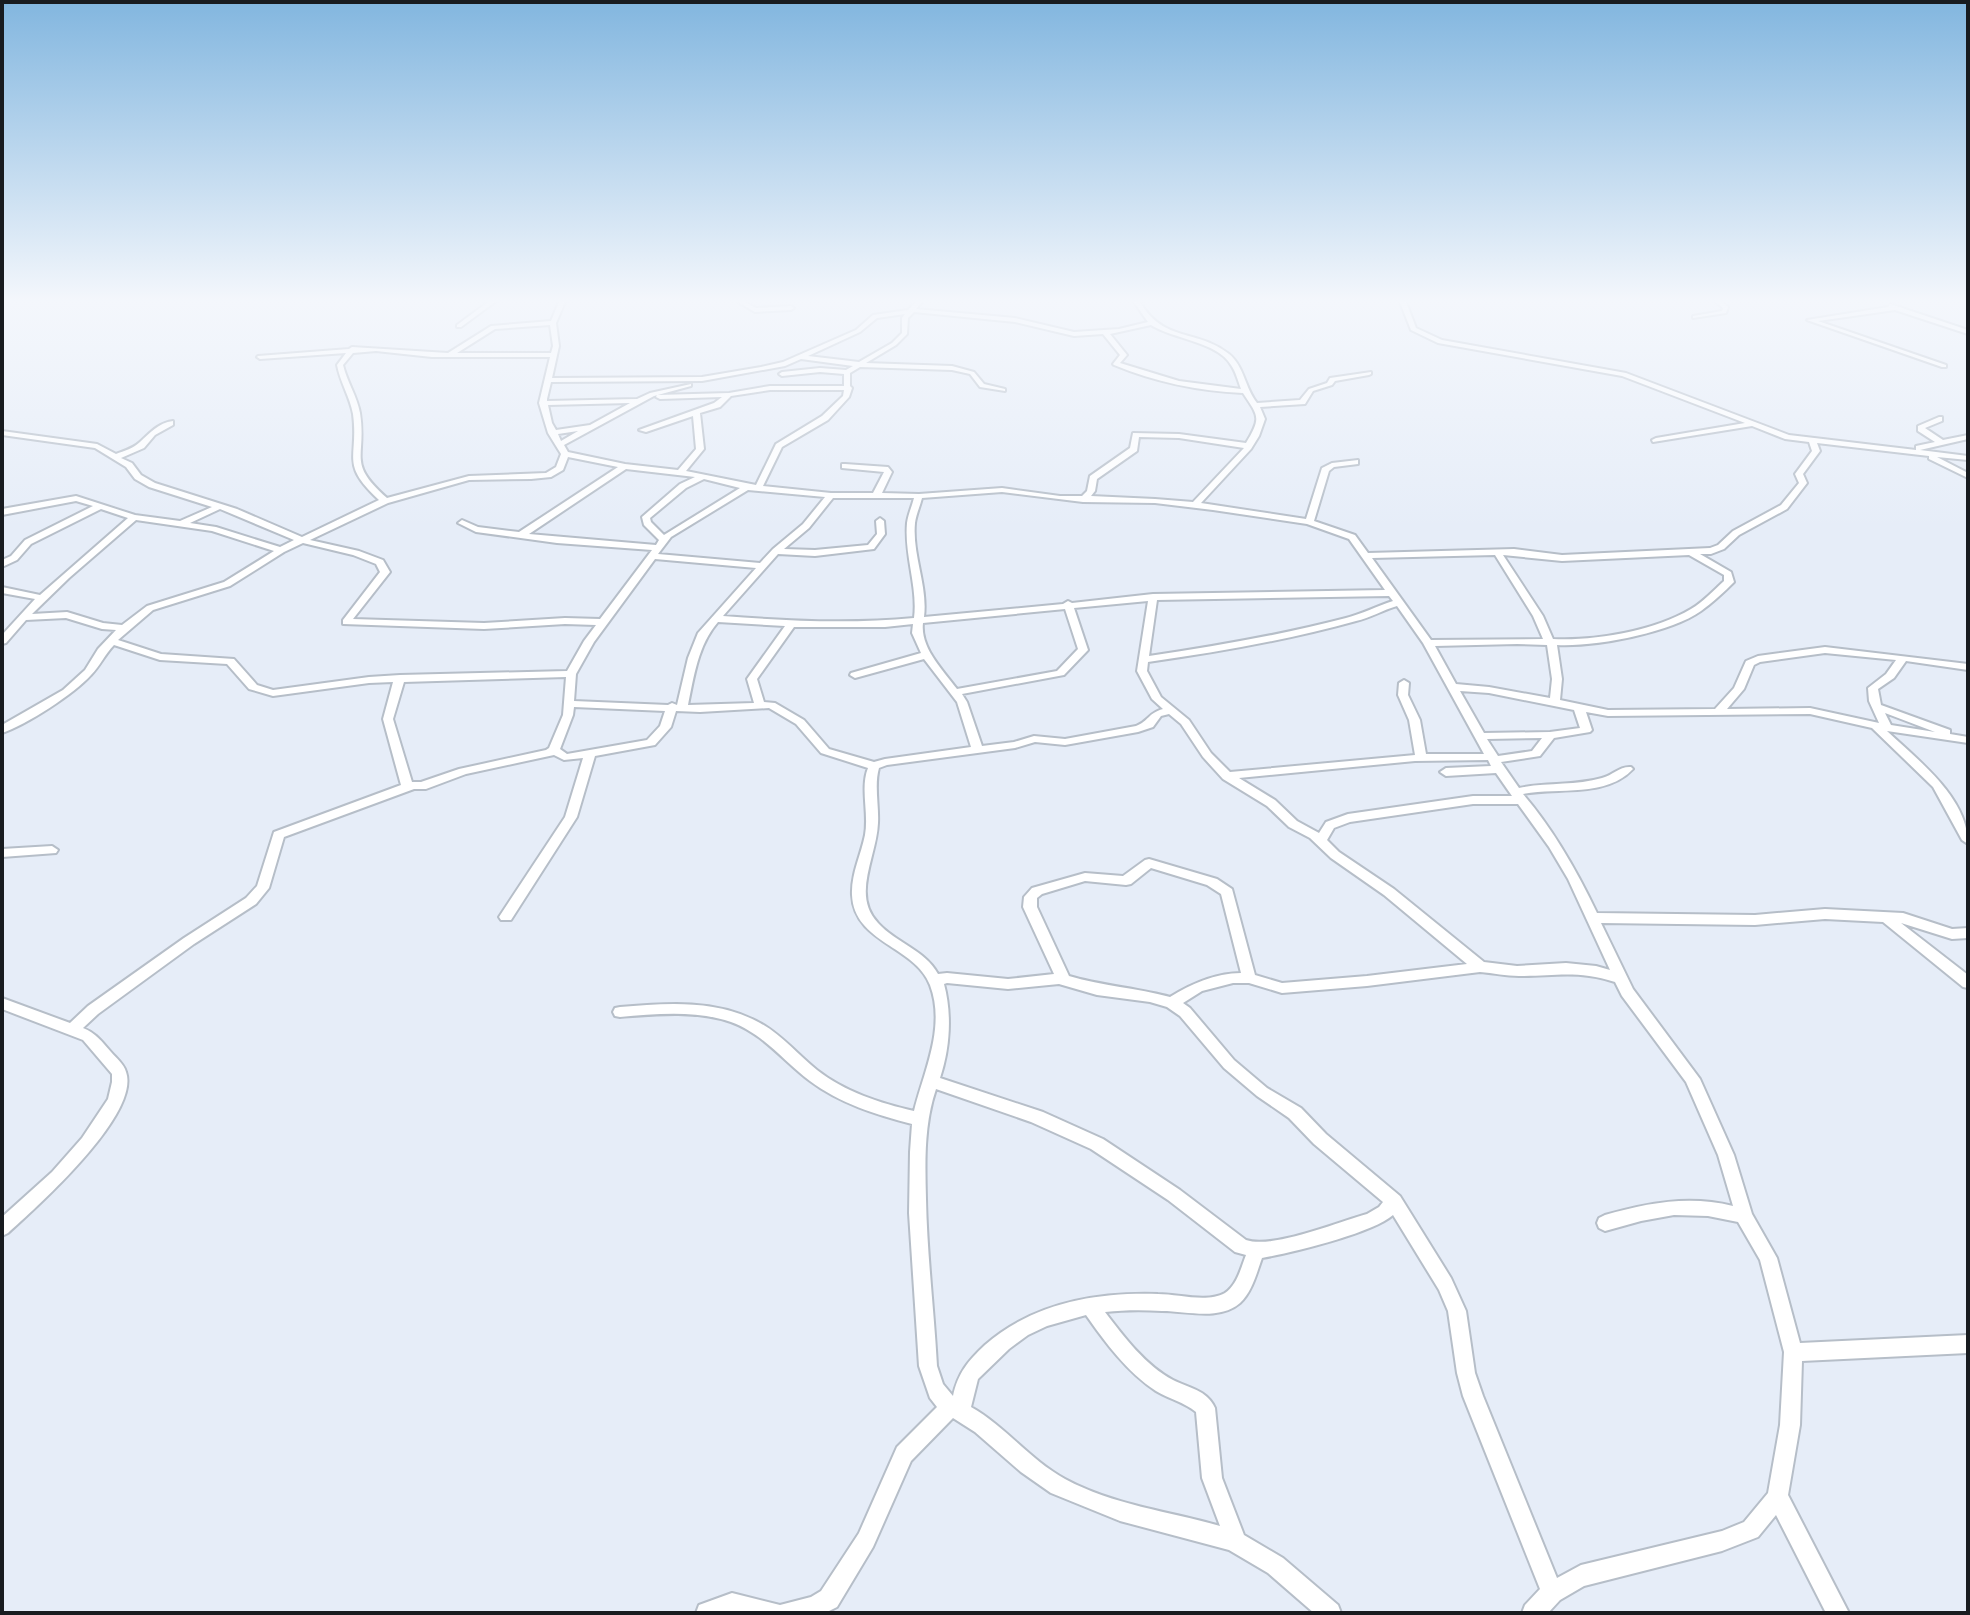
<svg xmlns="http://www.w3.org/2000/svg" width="1970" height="1615" font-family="'Alegreya Sans',sans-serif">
<rect width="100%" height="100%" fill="#e6edf8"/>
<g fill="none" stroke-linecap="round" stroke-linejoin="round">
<g stroke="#b6bec8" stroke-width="4">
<g id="minor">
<path d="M488,302H495L461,327H457V325Z"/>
<path d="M559,302H565L556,323L559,346L552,378L702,377L761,367L783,362L856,330L873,315L908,310L916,302H922L916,309L1015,318L1074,332L1119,329L1148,322L1134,302H1140C1164,343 1198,329 1229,354C1244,366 1245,388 1257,403L1300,400L1309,389L1327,383L1330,378L1371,372V374L1369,375L1335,381L1332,385L1313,391L1305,404L1260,407L1265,419L1259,436L1251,449L1201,503L1306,519L1322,468L1332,463L1358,460V464L1334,467L1329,471L1314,521L1355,535L1368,553L1514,549L1562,555L1710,548L1718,545L1733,531L1781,505L1799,483L1795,474L1812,451L1809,442L1785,439L1752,426L1653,442L1652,440L1656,438L1745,423L1622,376L1438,343L1411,330L1400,302H1406L1416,328L1442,340L1626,373L1789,435L1916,450V446L1935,442L1918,431V426L1939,417H1942V421L1925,428L1943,440L1968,435V439L1920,450L1968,456V460L1937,457L1968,473V478L1929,459V456L1817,443L1820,451L1803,474L1807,483L1787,509L1739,535L1724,549L1711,554H1700L1731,572L1734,582C1724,592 1712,603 1701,611C1670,633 1595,647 1557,645L1562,679L1560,700L1608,710L1715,709L1734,688L1746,661L1758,656L1825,647L1968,664V670L1906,661L1894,678L1878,689L1881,705L1950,730V734L1968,737V743L1887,731C1918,760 1968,798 1968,844L1962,840L1933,787L1872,728L1810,714L1608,716L1586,712L1592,730L1590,732L1554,738L1540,756L1501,762L1519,788C1546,782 1575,786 1602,778C1613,775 1620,766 1631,767L1633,769C1606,798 1558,787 1523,794C1553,829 1577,871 1597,913L1755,915L1825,909L1903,913L1952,929L1968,928V938L1952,939L1901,923L1968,975V988L1963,987L1883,922L1825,919L1755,925L1601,923L1633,989L1700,1079L1734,1155L1752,1214L1777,1258L1800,1343L1968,1335V1353L1802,1361L1800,1425L1788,1495L1849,1613H1826L1776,1515L1758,1537L1722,1551L1584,1586L1560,1600L1548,1613H1522L1525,1605L1540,1589L1463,1396L1457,1373L1448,1311L1439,1290L1393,1215C1373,1233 1291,1253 1262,1258C1257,1272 1252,1292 1240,1303C1219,1321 1187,1311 1162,1311C1143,1310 1124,1310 1105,1312C1124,1337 1146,1366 1173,1380C1189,1388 1207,1390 1215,1408L1222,1478L1244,1535L1283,1558L1338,1605L1341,1613H1314L1268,1573L1229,1550L1120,1521L1051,1493L1021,1472L975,1432L953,1418L911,1461L873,1547L837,1607L825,1613H696L699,1605L732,1593L780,1605L811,1597L821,1591L859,1533L897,1447L937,1407L930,1398L919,1366L909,1213L910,1152L912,1124C877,1115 839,1103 810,1081C783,1061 764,1034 731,1022C696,1010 656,1014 620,1017L615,1016L613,1012L615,1008L620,1007C667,1003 717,999 760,1023C782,1035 798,1055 817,1070C845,1092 880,1103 914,1111C924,1071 946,1027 930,985C915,946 854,943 852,895C851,874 861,855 865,835C869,813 860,788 868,768L821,753L796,724L769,708L700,712L676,711L671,727L655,745L595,756L577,817L511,920H501L499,917L565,817L583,758L564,760L554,755L466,774L426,789H414L284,837L269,888L256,904L194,944L98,1014L83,1028C96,1033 102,1042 111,1052C116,1058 124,1064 126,1072C141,1114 37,1207 8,1233L2,1236V1217L52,1172L82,1138L108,1099L112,1082V1074L83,1040L2,1009V998L70,1023L88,1006L184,938L246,898L257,886L274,832L401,785L383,719L393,682L369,683L273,696L249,689L227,664L160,660L114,645C105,654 100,666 91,675C74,694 26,725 2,733V725L63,690L85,670L98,649L116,630L102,629L66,618L26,620L6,643L2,644V635L35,599L2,593V587L40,595L128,518L101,509L31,544L17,560L2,567V560L11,556L25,540L93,506L76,501L2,515V509L76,496L135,515L180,521L212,507L149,487L135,479L126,467L95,448L2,435V431L97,444L116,454C124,451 134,448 140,442C150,433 158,423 173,421V425L155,435L144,448L121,458L132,463L141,475L155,483L237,509L302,537L379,500C339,463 359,459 353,414C350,397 340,382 337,365L346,353L260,359L257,357L258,356L349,349L352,347L448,353L491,326L551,321ZM914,312L1015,322L1074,336L1103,334L1120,355L1113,364L1114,365C1155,382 1198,391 1243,393C1258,416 1262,417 1246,443L1179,434L1133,433L1130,448L1090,476L1087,491L1082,496H1060L1002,488L919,494L882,493L892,472L888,467L845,464H842V468L884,472L873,493H831L763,486L782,447L828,420L849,397L852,388L850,386V373L860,367L952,370L970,374L980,387L1005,391V389L984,384L974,372L952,366L866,363L896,345L907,334L908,318ZM905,314L902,318V333L892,343L859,362L808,356L860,332L877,318ZM550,325L553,346L551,353H457L495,329ZM1151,325C1173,339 1218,342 1231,365C1236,372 1238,381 1241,389L1179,381L1120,363L1127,355L1110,334ZM376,351L432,357H550L539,403L548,433L561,454L556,467L546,473L469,476L387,498C346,462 367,458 360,413C357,396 347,382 343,365L353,353ZM801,359L853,366L846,370L820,368L782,372L779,374L782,376L820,372L844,374V386H770L729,393L657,395L656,397L660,399L722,397L714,403L639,430L646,432L693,416L696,449L678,470L625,464L568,452L564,445L654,396L691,386V384L650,393L637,399L547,401V399L551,382L702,381L785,366ZM770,390H844L843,396L822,416L776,444L756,485L686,471L704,449L700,413L720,407L731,396ZM630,403L590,425L556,430L552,423L548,405ZM578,431L561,441L558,434ZM1139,437L1179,438L1244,448L1193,502L1155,499L1091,496L1095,491L1097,479L1137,451ZM568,457L618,467L519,532L478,527L462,520L458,523L476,532L557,543L652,550L600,619L565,618L484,623L353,619L390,572L383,560L359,551L310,540L388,503L469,480L531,479L551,477L563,470ZM626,469L695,477L680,484L642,517L644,525L659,540L656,545L529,534ZM704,479L740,488L664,535L651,522L650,518L686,488ZM748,490L825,497L803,524L773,549L760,563L658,554L671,537ZM1002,492L1083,502L1155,503L1213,510L1307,524L1349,539L1385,590L1153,594L1072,603L1068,601L1063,604L924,617C928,586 912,555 915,523C916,515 920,506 922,498ZM833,498H914C912,506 908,515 907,523C904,555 918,587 914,618C850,624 787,621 723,616L778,554L815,556L874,549L885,534L884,521L880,518L876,521L877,534L868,545L815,550L784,549L809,528ZM220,509L294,540L280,547L216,527L190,523ZM136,520L212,531L274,551L224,582L147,606L122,625L103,623L67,612L32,614L69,578ZM303,543L353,555L376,564L380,572L343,620V624L484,629L565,624L596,625L584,641L567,671L400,675L369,677L273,690L257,685L234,659L161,654L118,640L153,610L230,586L284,552ZM1495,555L1533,616L1543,639L1431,640L1372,558ZM1503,555L1562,561L1689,555L1724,575V581C1714,590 1703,602 1691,609C1654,631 1595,641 1553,639L1543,616ZM655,559L756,568L698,633L688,658L677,705L672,703L668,705L574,701L576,674L594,642ZM1389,596L1393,601C1377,606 1362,614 1346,618C1281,635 1216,646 1149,656L1157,600ZM1148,601L1137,671L1152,699L1163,709C1148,713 1149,721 1136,726L1065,739L1034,736L1014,742L982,746L967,702L962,694L1064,675L1088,650L1074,608ZM1397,606L1423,643L1484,754H1426L1420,720L1408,695L1409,683L1404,680L1399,683L1398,695L1409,720L1415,755L1230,772L1211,753L1189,720L1161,697L1147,671L1148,662C1218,652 1288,640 1356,621C1370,618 1383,610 1397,606ZM1065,609L1078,649L1057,671L957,689C943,670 920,648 923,623ZM718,622L785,626L747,679L754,703L688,705C694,676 698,645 718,622ZM913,624L912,633L921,653L851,673L850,675L855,678L924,659L957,702L971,747L885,759L874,762L829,749L804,720L775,703L764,702L757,679L794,627H885ZM1517,644L1547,645L1552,679L1550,698L1489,687L1456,684L1435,646ZM1825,653L1896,660L1886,674L1868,688L1869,701L1879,723L1810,708L1727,709L1744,689L1754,665L1760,662ZM566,677L563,715L549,748L546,750L459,769L421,782H412L393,719L404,682ZM1460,691L1489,693L1574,710L1580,728L1550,732L1484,733ZM574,707L665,711L660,726L647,740L567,754L560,749L573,715ZM1885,713L1935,732L1891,725ZM1169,714L1181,724L1203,757L1223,779L1267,806L1289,827L1310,838L1331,858L1384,895L1467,964L1367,976L1282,983L1255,975L1232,889L1217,879L1149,859L1145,860L1123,876L1085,873L1032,888L1024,897L1023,907L1054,974L1008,979L947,973L938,974C925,950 896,943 878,923C851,895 877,856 878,823C879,805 874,785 879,768L887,765L1015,748L1035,742L1065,745L1138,732L1153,727L1161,716ZM1542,738L1532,751L1498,756L1487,739ZM1488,760L1491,766L1446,768L1440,772L1446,776L1496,773L1512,796H1473L1348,814L1326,822L1319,833L1297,821L1275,800L1239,778L1415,761ZM1473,804H1518L1549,847L1568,879L1610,970L1596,966L1566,963L1517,966L1484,962L1394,889L1339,852L1327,840L1334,828L1350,822ZM1151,868L1207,885L1221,894L1241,973C1215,973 1191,984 1170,997C1137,988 1103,986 1069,976L1037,907V898L1042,894L1085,881L1126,885L1131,884ZM1480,972C1493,973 1506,976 1519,976C1556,976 1577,970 1615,982L1622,996L1686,1082L1718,1155L1733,1206C1689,1195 1647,1203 1605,1215L1599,1218L1597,1223L1599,1228L1605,1231L1641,1221L1674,1215L1708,1216L1738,1222L1760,1260L1784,1352L1780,1425L1768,1493L1744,1522L1722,1531L1581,1565L1557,1578L1483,1396L1475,1373L1466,1311L1451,1278L1400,1196L1326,1134L1301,1108L1267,1088L1234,1060L1190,1008L1183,1003L1202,991L1233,983H1249L1282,993L1367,986ZM947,983L1008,989L1059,984L1097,995L1150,1002L1167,1007L1180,1016L1224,1068L1257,1096L1289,1118L1314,1144L1383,1202L1379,1207L1367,1214C1338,1222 1273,1249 1246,1240L1180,1190L1103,1139L1043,1112L940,1078C950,1048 952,1014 944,984ZM936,1089L1031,1122L1091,1149L1168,1200L1235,1252L1246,1255C1241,1268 1237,1285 1225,1293C1207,1303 1178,1294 1158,1294C1096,1292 1033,1303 985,1345C968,1361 958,1373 953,1396L943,1384L937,1366C934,1310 927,1255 926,1199C925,1162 924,1124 936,1089ZM1086,1315C1105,1342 1127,1372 1156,1391C1169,1399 1184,1402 1196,1412L1202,1478L1220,1526C1168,1511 1113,1505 1065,1479C1030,1460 1005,1426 971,1407L978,1379L1009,1349L1028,1335L1047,1326Z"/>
<path d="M738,302H745L756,308L791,306L794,308L791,310L755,312Z"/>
<path d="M1715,302H1722L1728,307L1726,313L1693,318V316L1722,311L1723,308Z"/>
<path d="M1890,304L1968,330V334L1895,310L1818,321L1946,365V367H1942L1807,320L1888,307Z"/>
<path d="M52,846L58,850L56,853L2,857V849Z"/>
</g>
</g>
<use href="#minor" fill="#fff" fill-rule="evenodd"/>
</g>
<linearGradient id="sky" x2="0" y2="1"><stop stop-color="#82b6df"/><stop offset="0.57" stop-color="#f4f7fc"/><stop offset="1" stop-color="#f4f7fc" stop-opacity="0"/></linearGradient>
<rect width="1970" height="528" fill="url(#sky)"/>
<rect width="1970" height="1615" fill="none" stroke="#181b1f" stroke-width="8"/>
</svg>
